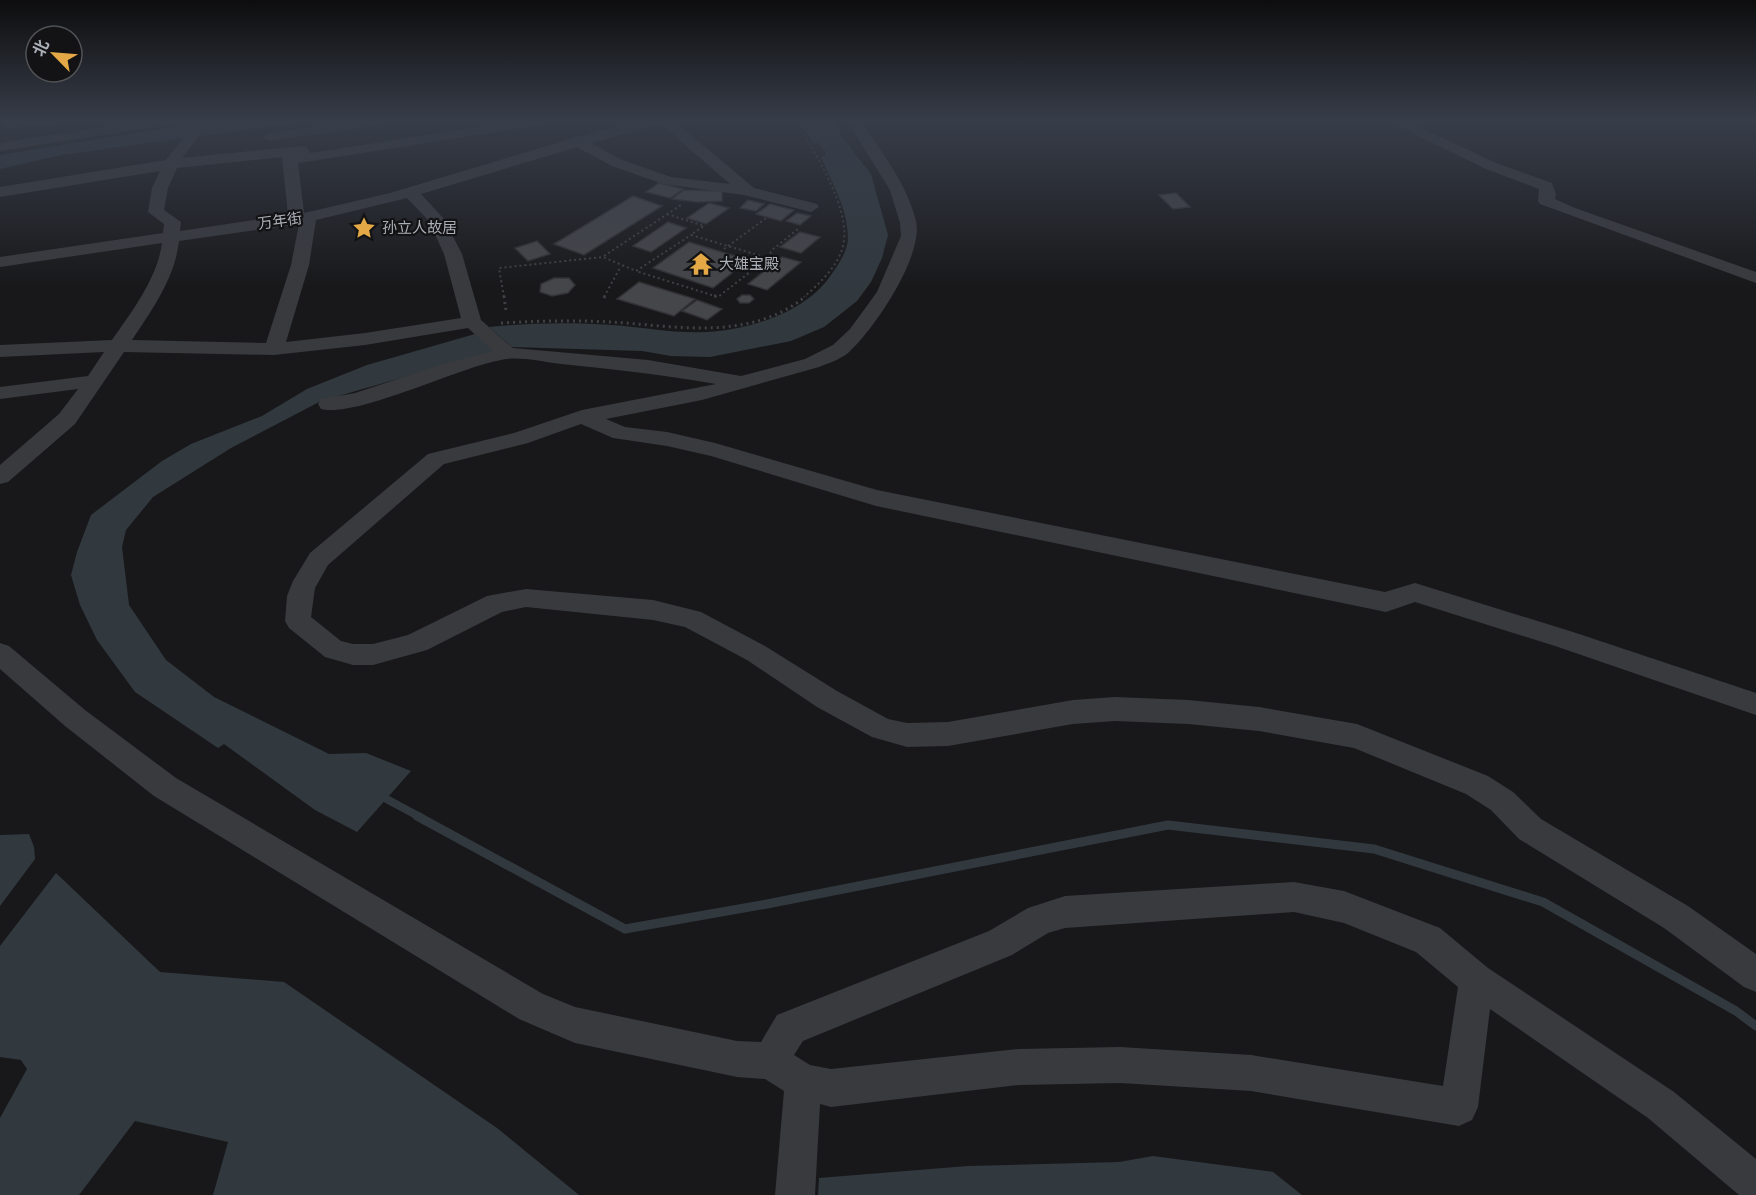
<svg xmlns="http://www.w3.org/2000/svg" width="1756" height="1195" font-family="'DejaVu Sans','Noto Sans SC',sans-serif">
<rect width="100%" height="100%" fill="#18181a"/>
<g fill="#31393f">
<path d="M209,121H312L61,155L0,169V155Z"/>
<path d="M800,121H836L842,137L871,174L888,235L882,258L871,282L857,301L824,327L791,341L710,357L671,356L642,351L512,347L489,327C529,323 571,322 612,325C643,327 675,334 707,332C751,329 805,313 831,275C838,265 848,251 848,238C848,209 832,183 821,157L825,156V151L818,143L813,144Z"/>
<path d="M475,334L495,351L321,401L231,448L153,497L126,530L122,547L129,605L166,660L214,697L329,754L366,753L411,771L357,832L315,810L224,744L218,748L135,692L97,640L80,605L71,575L77,552L91,515L162,461L191,444L262,416L307,389L367,365Z"/>
<path d="M29,834L34,847L35,859L0,906V835Z"/>
<path d="M56,873L160,972L284,982L497,1128L579,1195H213L228,1142L135,1121L79,1195H0V1118L27,1069L21,1060L0,1057V946Z"/>
<path d="M1153,1156L1273,1172L1302,1195H818L819,1178L968,1166L1119,1162Z"/>
</g>
<g fill="none" stroke-linecap="round" stroke-linejoin="round">
<path stroke="#31393f" stroke-width="8" d="M379,795L420,817"/>
<path stroke="#31393f" stroke-width="9" d="M417,816L625,929L767,904L1168,825L1374,849L1543,902L1736,1011L1756,1026"/>
</g>
<g fill="#45464a" stroke="#323236" stroke-width="1.5">
<path d="M659,183L683,189L670,198L646,192Z"/>
<path d="M684,190L722,191V201L697,202L672,199Z"/>
<path d="M1176,193L1190,207L1173,209L1159,195Z"/>
<path d="M633,196L662,206L584,255L554,244Z"/>
<path d="M748,200L764,204L756,211L740,208Z"/>
<path d="M709,203L729,208L706,224L687,218Z"/>
<path d="M770,204L794,210L781,221L756,214Z"/>
<path d="M797,213L811,216L800,225L786,221Z"/>
<path d="M668,222L686,228L651,252L633,246Z"/>
<path d="M800,232L820,237L801,253L780,247Z"/>
<path d="M537,241L550,254L528,261L515,248Z"/>
<path d="M689,242L748,260L713,288L653,268Z"/>
<path d="M782,257L801,262L767,290L748,284Z"/>
<path d="M554,278H569L575,285L568,293L552,296L540,292L541,284Z"/>
<path d="M639,282L695,299L674,316L617,299Z"/>
<path d="M742,295H750L754,299L749,303H740L737,299Z"/>
<path d="M697,300L722,309L707,320L682,311Z"/>
</g>
<g fill="none" stroke-linecap="round" stroke-linejoin="round">
<g stroke="#3f4145" stroke-width="2" stroke-dasharray="2 3" stroke-linecap="butt">
<path d="M797,121C814,153 852,209 843,246C838,266 819,284 804,297"/>
<path d="M667,214L704,226L692,234"/>
<path d="M691,235L768,258L718,297L636,271Z"/>
<path d="M724,249L773,213"/>
<path d="M604,256L681,205"/>
<path d="M768,258L772,250L798,229"/>
<path d="M504,297L499,268L603,257L636,271"/>
<path d="M604,297L621,266"/>
</g>
<g stroke="#3f4145" stroke-width="3" stroke-dasharray="2 4" stroke-linecap="butt">
<path d="M504,296L506,311"/>
<path d="M714,296H720"/>
<path d="M604,298L605,296"/>
<path d="M501,323C538,321 574,320 611,322C677,326 750,342 806,296"/>
</g>
<g fill="#393a3e" fill-rule="evenodd">
<path d="M11,121H64L57,125L6,128L4,125Z"/>
<path d="M142,121H175L168,125L0,151V143Z"/>
<path d="M196,121H210L182,158L302,146L307,147L310,153L518,121H550L543,125L298,163L304,213L390,193L577,137L641,121H674L754,188L817,204L819,207L811,212L744,195L663,184L612,166L577,147L421,194L444,219L462,254L481,320L513,348L648,360L741,376L805,359L833,345L850,329L877,292L901,236L900,223L890,190L847,121H861C882,153 907,184 916,221C924,256 873,331 848,353C839,360 829,363 819,367L702,400L606,419L625,427L667,432L715,443L877,490L1385,592L1415,583L1573,632L1756,693V715L1555,646L1415,602L1386,612L876,506L711,456L667,446L613,438L581,424L528,443L444,464L328,565L315,588L311,617L341,641L353,644H373L408,635L487,596L526,589L653,600L701,612L765,646L837,691L888,719L907,723L948,722L1073,700L1115,697L1188,700L1259,707L1357,724L1488,776L1513,792L1541,819L1688,906L1756,954V992L1744,987L1664,928L1519,839L1491,810L1466,794L1354,748L1259,731L1188,724L1115,721L1073,724L948,746L907,747L872,737L817,707L747,660L685,627L653,620L526,607L502,612L427,650L373,665H353L325,657L289,628L285,621L287,596L293,581L310,553L428,454L514,433L582,410L716,384C664,375 613,369 561,364C544,362 523,357 506,359C460,366 358,418 321,409L318,404L321,399L355,393L440,365L493,351L468,328L365,345L274,355L124,352L75,424L8,482L0,484V465L59,414L78,389L0,399V387L88,376L104,352L0,357V345L112,340C132,311 157,279 162,243L0,267V257L163,233L164,224L148,212L152,188L160,171L0,197V187L166,160ZM661,124L730,184L671,177L622,160L591,143ZM282,157L288,215L180,231L181,222L164,210L168,188L177,168ZM407,198L429,221L444,254L461,318L365,333L286,342L309,265L316,220ZM299,224L291,265L266,343L132,340C152,310 175,278 179,241Z"/>
<path d="M353,121H388L381,125L269,141L262,137L269,133Z"/>
<path d="M1388,121H1406L1496,163L1552,183L1556,194L1555,199L1575,208L1756,272V283L1540,204L1538,201L1539,189L1486,169Z"/>
<path d="M0,643L9,646L85,710L176,778L543,994L575,1007L737,1041L761,1042L777,1015L989,931L1028,908L1065,896L1294,882L1344,891L1440,928L1488,968L1674,1092L1756,1159V1195H1739L1648,1118L1490,1009L1478,1107L1472,1120L1459,1126L1251,1091L1120,1083L1019,1085L831,1107L820,1104L815,1195H775L784,1091L765,1079L737,1077L575,1043L519,1019L154,796L65,726L0,669ZM1294,912L1344,923L1416,952L1458,987L1443,1086L1251,1055L1120,1047L1019,1049L831,1069L810,1065L794,1055L803,1041L1012,955L1048,933L1065,928Z"/>
</g>
</g>
<linearGradient id="sky" x2="0" y2="1"><stop stop-color="#0d0d0e"/><stop offset="0.42" stop-color="#373d49"/><stop offset="1" stop-color="#373d49" stop-opacity="0"/></linearGradient>
<rect width="1756" height="288" fill="url(#sky)"/>
<defs>
<g id="sight-bare" transform="scale(1.8)"><path d="M0-6L1.8-2.2L6-1.7L2.9 1.2L3.7 5.4L0 3.3L-3.7 5.4L-2.9 1.2L-6-1.7L-1.8-2.2Z" fill="#e4a946" stroke="#131315" stroke-width="2.5" paint-order="stroke"/></g>
<g id="temple-bare" transform="scale(1.8)"><path d="M0-6L5-2H3V0L6.5 2.5H4V6H1.5V3h-3V6H-4V2.5H-6.5L-3 0V-2H-5Z" fill="#e4a946" stroke="#131315" stroke-width="2.5" paint-order="stroke"/></g>
</defs>
<g fill-rule="evenodd">
<use href="#sight-bare" x="364" y="228"/>
<use href="#temple-bare" x="701" y="264"/>
</g>
<g text-anchor="middle" dominant-baseline="central" stroke-width="4.5" stroke-linejoin="round" paint-order="stroke">
<g font-size="15" fill="#abb0b8" stroke="#131315">
<text transform="translate(280 221) rotate(-8)">万年街</text>
</g>
<g font-size="15" fill="#abb0b8" stroke="#131315" text-anchor="start">
<text x="382" y="228">孙立人故居</text>
<text x="719" y="264">大雄宝殿</text>
</g>
</g>
<g transform="translate(54 54) rotate(295)"><circle r="28" fill="#131315" stroke="#505256" stroke-width="1.5"/>
<path d="M0-4.5L10 22L0 15L-10 22Z" fill="#e4a946"/>
<text y="-9" font-size="16" font-weight="bold" text-anchor="middle" fill="#abb0b8">北</text>
</g>
</svg>
